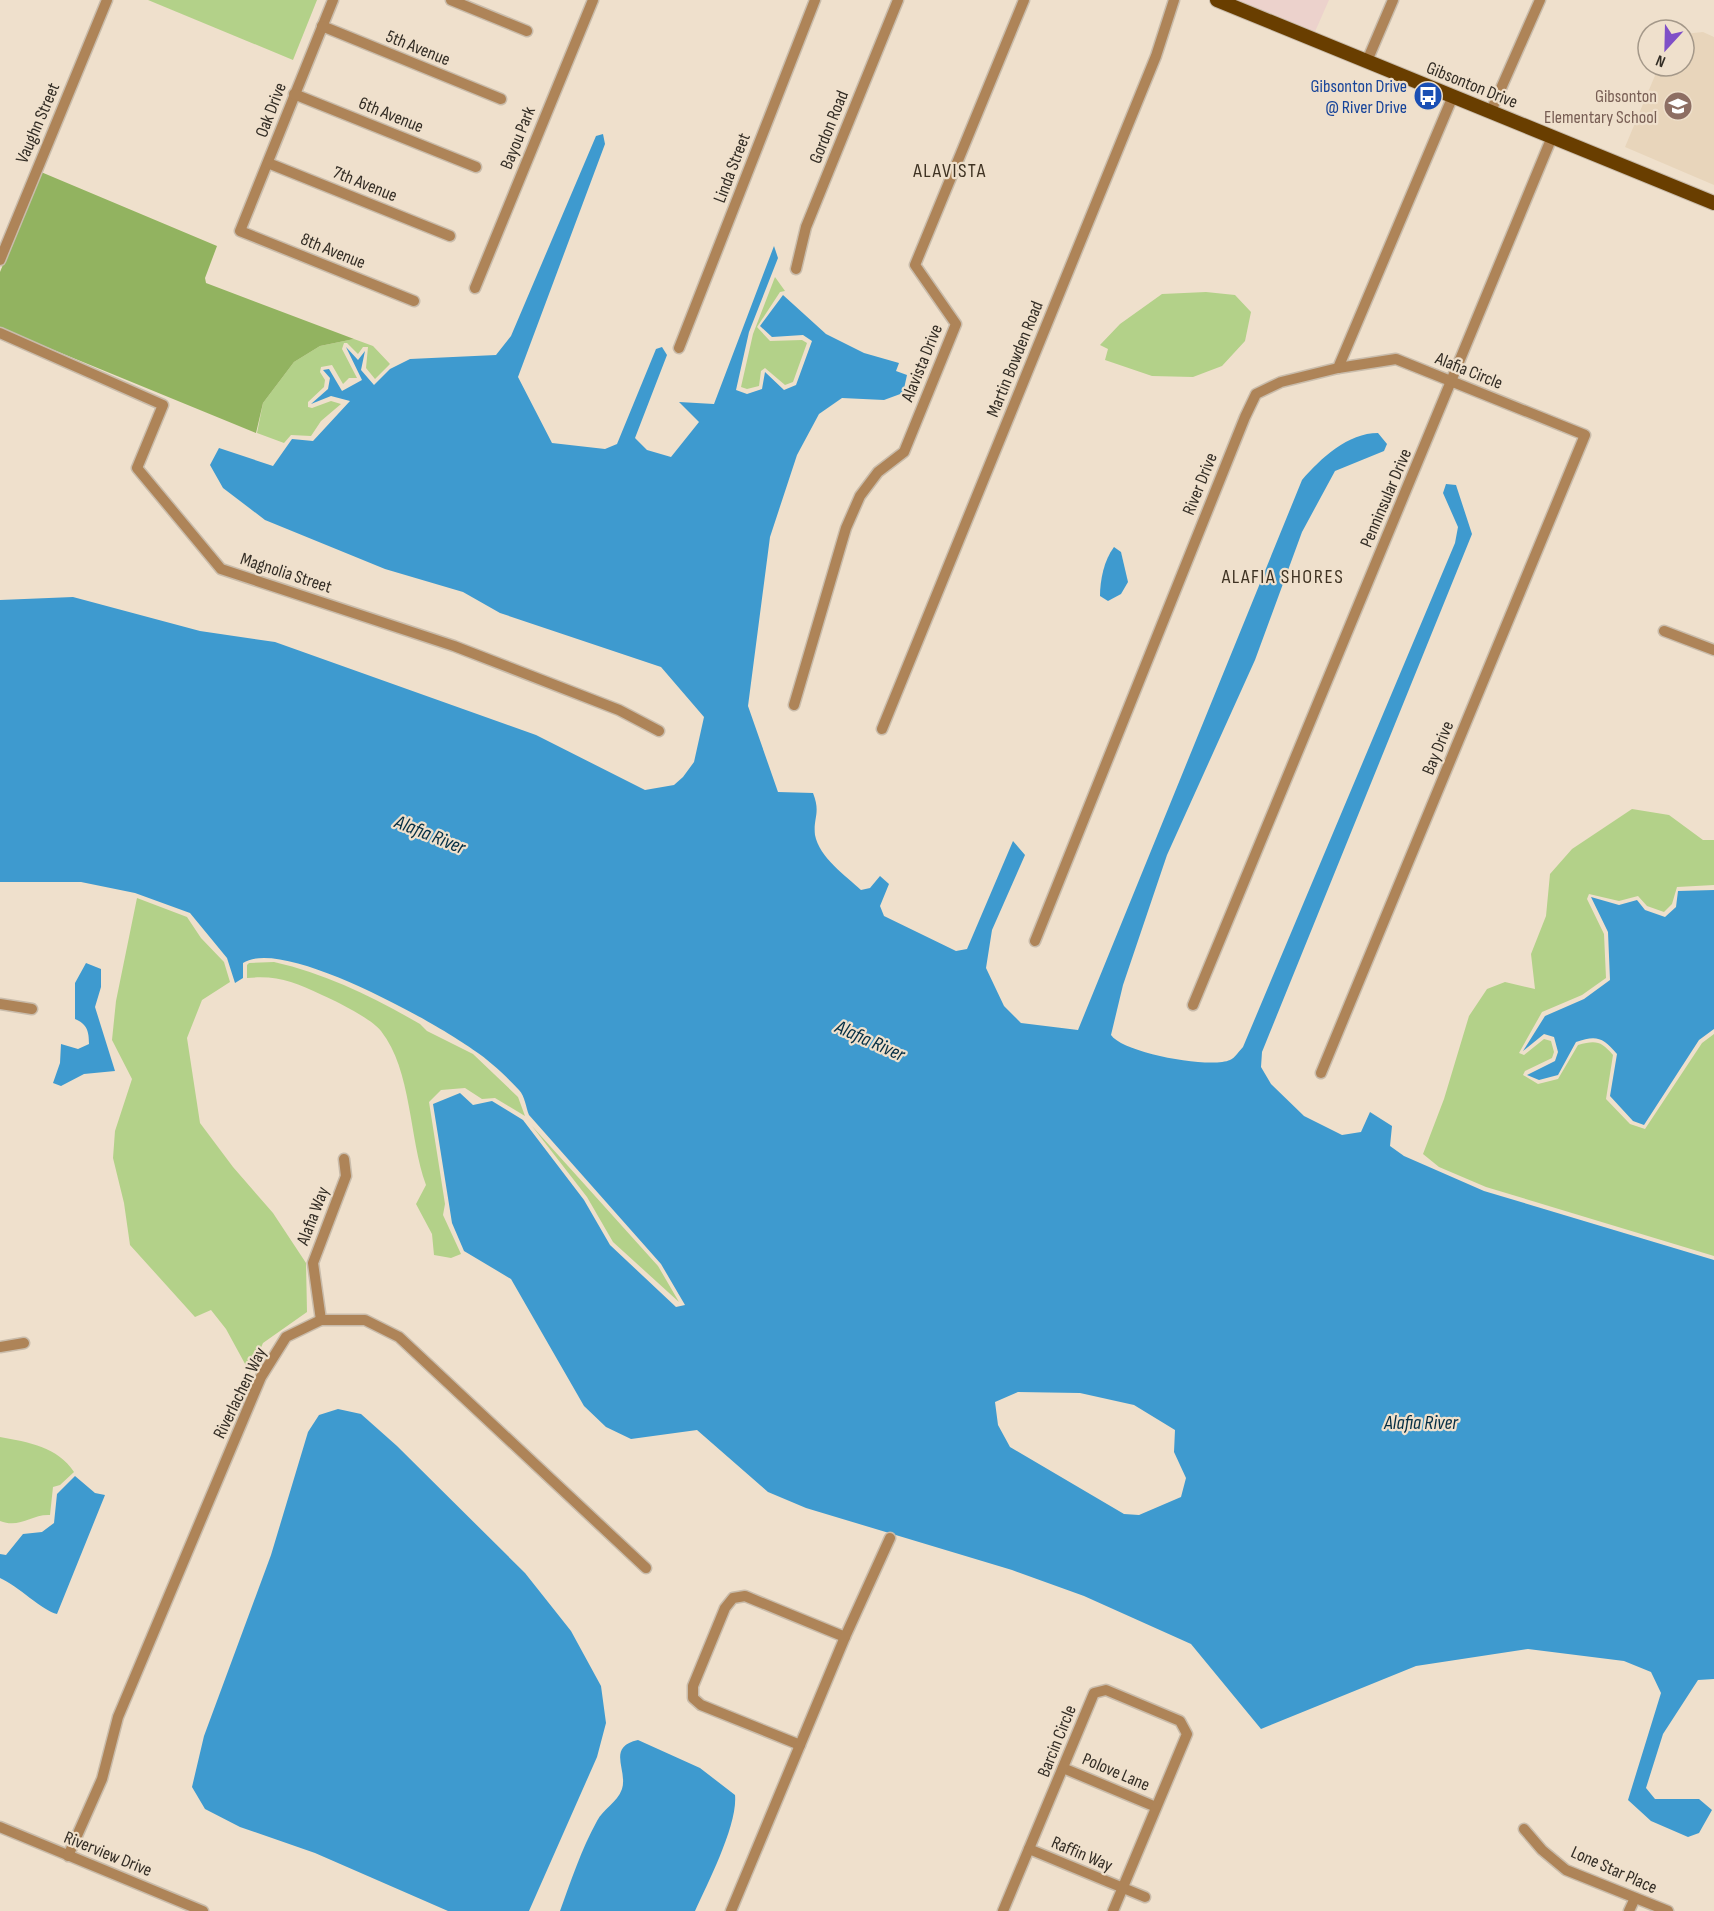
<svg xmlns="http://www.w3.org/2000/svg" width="1714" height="1911" font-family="'Sofia Sans Condensed',sans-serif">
<rect width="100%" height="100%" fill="#efe0cc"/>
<path fill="#ecd2cc" d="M1230,0H1329L1314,34Z"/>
<path fill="#e8d5bb" d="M1703,32L1714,37V185L1625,147L1659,66H1684V34Z"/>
<g fill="#b3d189">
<path d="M148,0H317L293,60Z"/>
<path d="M775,277L785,291L780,292L757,327L770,341L802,340L807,343L793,382L785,385L765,368L761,371L759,386L747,389L741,387L753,334Z"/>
<path d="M1206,292L1235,295L1251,312L1245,341L1222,366L1193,377L1152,376L1105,360L1108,349L1100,345L1120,324L1162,294Z"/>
<path d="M354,339L373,346L390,364L375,379L366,368L368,347H363L358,354L347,343H344L342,349L357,378H349L343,384L332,365L321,367L320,372L325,380L324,387L308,402V407L312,408L331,401L341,404L321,421L311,436L291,435L284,443L257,433L263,403L294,362L320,346Z"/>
<path d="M1632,809L1669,815L1703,840H1714V885L1677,887L1672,904L1664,912L1647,906L1638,896L1619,901L1589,894L1587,899L1604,934L1606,978L1582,995L1542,1012L1519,1053L1524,1055L1544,1039L1551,1041L1554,1052L1552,1058L1525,1071L1523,1075L1538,1084L1558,1079L1578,1045C1596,1040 1601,1041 1613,1055L1606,1099L1630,1124L1645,1129L1702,1043L1714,1034V1256L1486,1187L1439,1167L1423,1154L1444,1099L1469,1016L1487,989L1505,982L1535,989L1531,954L1546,916L1550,874L1572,849Z"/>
<path d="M137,898L187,917L201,938L224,962L230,982L202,1000L187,1038L200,1123L233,1167L273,1213L306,1263L307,1312L263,1343L250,1373L226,1329L211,1310L195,1317L130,1245L124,1203L113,1158L115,1131L132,1079L112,1040L116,1001Z"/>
<path d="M274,962C327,974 373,997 420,1024L427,1031L473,1054L518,1097L525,1116L495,1098L482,1099L465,1088L441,1090L429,1102L445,1204L443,1215L461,1254L451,1258L434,1255L432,1234L416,1204L426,1185C409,1139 412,1070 381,1031C372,1019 336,1001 322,995C294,982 278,975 247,978V965L249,963Z"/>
<path d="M532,1126L658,1266L679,1302L613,1242L587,1197Z"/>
<path d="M0,1437C28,1442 58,1447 74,1472L60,1485L53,1487L50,1515C31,1514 20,1529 0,1521Z"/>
</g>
<path fill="#92b360" d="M41,172L217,246L205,278L206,283L354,339L320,346L294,362L263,403L256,433L0,328V272Z"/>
<g fill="#3e9acf" fill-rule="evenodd">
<path d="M603,134L605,144L518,377L552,443L605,449L617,444L656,349L662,347L667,355L635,438L647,450L671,457L699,422L679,402L714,404L774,246L778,258L749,332L736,390L747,394L762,389L765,372L784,390L796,385L812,341L803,335L772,337L760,326L783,295L826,334L864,353L899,363L896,371L907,375L903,393L884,400L842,398L819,414L797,455L770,537L748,706L778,792L813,793C821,813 813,818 815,835C819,857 846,876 861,890L870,888L880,876L889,884L880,906L884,916L956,951L967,949L1013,841L1025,855L992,930L986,968L1004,1006L1021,1023L1078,1030L1302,480C1321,458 1348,433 1378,433L1387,444L1384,451L1335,471L1302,532L1255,660L1167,855L1123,985L1111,1035C1123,1053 1210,1069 1230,1060C1235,1058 1239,1051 1243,1047L1455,543L1458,527L1443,493L1446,484L1456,485L1472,534L1262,1052L1261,1067L1271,1084L1304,1116L1342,1135L1361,1132L1370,1112L1392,1126L1390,1146L1404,1156L1484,1191L1714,1260V1679L1698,1680L1663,1734L1646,1788L1655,1799H1699L1712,1810L1699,1833L1688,1837L1651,1821L1628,1800L1661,1693L1651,1672L1624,1661L1528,1649L1416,1666L1261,1729L1191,1644L1084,1596L1012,1570L806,1508L768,1492L697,1430L631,1439L606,1427L584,1406L511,1279L464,1251L452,1223L433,1104L460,1093L473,1105L492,1101L523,1120L584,1200L610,1245L676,1307L685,1305L661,1264L529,1115C526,1108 525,1096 519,1090C507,1077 490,1061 475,1051C438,1024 283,936 243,963V978L235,983L227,958L190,913L135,893L81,882H0V600L73,597L200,631L275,642L536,735L645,790L674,785L683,777L694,762L704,717L661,667L500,613L463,592L385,569L265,520L223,488L210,465L219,448L273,466L292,439L313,441L350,401L331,396L311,404L328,389L330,378L323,370L329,369L342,391L362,380L346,347L358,360L365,351L361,370L374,385L390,369L410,359L496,355L511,336L596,136ZM1018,1392L1080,1393L1134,1405L1175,1430L1174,1452L1186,1478L1181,1497L1139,1515L1124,1514L1010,1447L998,1425L995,1402Z"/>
<path d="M1114,547L1121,552L1128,582L1121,594L1108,601L1100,596C1100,580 1104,560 1114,547Z"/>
<path d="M1714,890V1029L1699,1040L1644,1125L1633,1121L1610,1096L1617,1054C1603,1037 1596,1035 1576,1042L1558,1075L1539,1080L1527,1075L1555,1061L1558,1052L1554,1037L1544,1034L1523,1051L1545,1016L1584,999L1610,980L1608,932L1591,897L1619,905L1637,900L1645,910L1665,917L1676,907L1678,891Z"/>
<path d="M86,963L101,969V987L95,1007L115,1071L84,1074L61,1086L53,1083L60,1063L61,1044L78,1049L89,1044C89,1031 87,1024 75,1019V983Z"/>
<path d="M338,1409L361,1414L397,1446L525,1573L571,1631L601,1686L606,1723L597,1757L529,1911H448L315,1853L240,1827L205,1809L192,1787L204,1736L271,1555L308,1432L319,1415Z"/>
<path d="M75,1476L95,1493L105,1495L57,1614C43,1611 18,1586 0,1578V1554L6,1555L23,1534L42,1532L54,1523L57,1494Z"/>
<path d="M638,1740L700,1768L735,1795C738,1824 708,1883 695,1911H560C571,1881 581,1850 597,1821C603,1809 617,1803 622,1789C628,1770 606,1747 638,1740Z"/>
</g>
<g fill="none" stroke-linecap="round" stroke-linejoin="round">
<g stroke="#c9bcab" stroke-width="13">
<g id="minor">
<path d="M333,0L240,231L414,301"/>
<path d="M451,0L527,31"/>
<path d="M322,26L501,99"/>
<path d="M1367,61L1393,0"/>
<path d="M294,94L476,167"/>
<path d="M1491,111L1540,0"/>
<path d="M268,163L450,236"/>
<path d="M0,260L107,0"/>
<path d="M796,269L806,227L898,0"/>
<path d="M475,288L593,0"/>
<path d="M0,333L163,405L137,468L221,569L454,646L619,710L659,731"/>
<path d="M679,348L815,0"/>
<path d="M1664,631L1714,650"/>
<path d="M794,705L846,528L860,496L878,472L904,452L956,324L915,265L1024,0"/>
<path d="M882,729L1156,56L1174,0"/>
<path d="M1035,941L1245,417L1256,394L1281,382L1338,368L1453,96"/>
<path d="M0,1004L32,1009"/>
<path d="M1193,1005L1552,137"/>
<path d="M1321,1073L1585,435L1396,359L1338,368"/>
<path d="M321,1320L313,1263L346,1176L344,1159"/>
<path d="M0,1347L24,1343"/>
<path d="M800,1745L701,1705L693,1698V1686L725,1608L733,1598L745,1596L845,1637"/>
<path d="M1063,1768L1156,1807"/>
<path d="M0,1827L203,1911"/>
<path d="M1524,1829L1542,1850L1566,1870L1668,1911"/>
<path d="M1029,1849L1145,1897"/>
<path d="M68,1856L102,1779L118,1717L261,1377L286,1337L321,1320H365L399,1337L646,1568"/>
<path d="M731,1911L845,1637L890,1538"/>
<path d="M1003,1911L1094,1693L1106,1690L1180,1721L1187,1734L1113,1911"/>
<path d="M1629,1911L1635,1898"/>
</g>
</g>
<g stroke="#c9bcab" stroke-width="16">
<path id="major" d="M1217,0L1714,203"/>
</g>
<use href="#minor" stroke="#ae8458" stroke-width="10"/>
<use href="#major" stroke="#693e00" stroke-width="14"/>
</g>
<defs>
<g id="bus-disc" transform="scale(1.5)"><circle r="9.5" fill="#1a4fb4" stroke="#efe0cc"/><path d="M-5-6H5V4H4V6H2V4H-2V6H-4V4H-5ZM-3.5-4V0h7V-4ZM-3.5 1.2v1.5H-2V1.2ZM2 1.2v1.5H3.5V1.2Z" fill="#fff"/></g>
<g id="school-disc" transform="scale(1.5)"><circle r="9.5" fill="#8d6e63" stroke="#efe0cc"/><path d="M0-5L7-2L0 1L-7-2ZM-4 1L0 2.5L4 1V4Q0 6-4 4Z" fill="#fff"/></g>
</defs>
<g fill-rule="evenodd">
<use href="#bus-disc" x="1428" y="96"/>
<use href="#school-disc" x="1678" y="106"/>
</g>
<g text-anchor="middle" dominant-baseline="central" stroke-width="4.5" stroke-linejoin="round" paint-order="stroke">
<g font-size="18" fill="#332d25" stroke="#efe0cc">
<text transform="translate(418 48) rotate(22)">5th Avenue</text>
<text transform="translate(1472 85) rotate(22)">Gibsonton Drive</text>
<text transform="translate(271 110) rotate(-69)">Oak Drive</text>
<text transform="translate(391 115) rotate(22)">6th Avenue</text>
<text transform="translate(38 123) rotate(-67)">Vaughn Street</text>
<text transform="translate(829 127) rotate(-68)">Gordon Road</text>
<text transform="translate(518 138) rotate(-68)">Bayou Park</text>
<text transform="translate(732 168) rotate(-69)">Linda Street</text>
<text transform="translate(365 184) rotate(22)">7th Avenue</text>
<text transform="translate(333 251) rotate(22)">8th Avenue</text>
<text transform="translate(1015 359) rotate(-68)">Martin Bowden Road</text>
<text transform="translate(922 363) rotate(-68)">Alavista Drive</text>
<text transform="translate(1469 371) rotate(22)">Alafia Circle</text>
<text transform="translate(1200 484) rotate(-68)">River Drive</text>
<text transform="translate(1386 498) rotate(-67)">Penninsular Drive</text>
<text transform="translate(286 573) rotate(18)">Magnolia Street</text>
<text transform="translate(1438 748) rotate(-68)">Bay Drive</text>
<text transform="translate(313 1216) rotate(-69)">Alafia Way</text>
<text transform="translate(240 1393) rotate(-64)">Riverlachen Way</text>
<text transform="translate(1057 1741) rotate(-68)">Barcin Circle</text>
<text transform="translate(1116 1772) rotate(23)">Polove Lane</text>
<text transform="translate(108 1854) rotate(22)">Riverview Drive</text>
<text transform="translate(1082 1854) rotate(23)">Raffin Way</text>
<text transform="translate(1614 1870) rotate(24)">Lone Star Place</text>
</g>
<g font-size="18" fill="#164399" stroke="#efe0cc" text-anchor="end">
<text x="1407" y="86">Gibsonton Drive<tspan x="1407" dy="21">@ River Drive</tspan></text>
</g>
<g font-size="18" fill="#785e54" stroke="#efe0cc" text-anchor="end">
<text x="1657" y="96">Gibsonton<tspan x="1657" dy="21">Elementary School</tspan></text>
</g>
<g font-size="20" letter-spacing="1.5" fill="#3f3323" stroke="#efe0cc">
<text x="950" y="171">ALAVISTA</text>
<text x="1283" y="577">ALAFIA SHORES</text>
</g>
<g font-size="20" font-style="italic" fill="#052e44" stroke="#efe0cc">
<text transform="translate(430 835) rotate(22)">Alafia River</text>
<text transform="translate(870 1041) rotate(24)">Alafia River</text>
<text x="1421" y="1423">Alafia River</text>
</g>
</g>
<g transform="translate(1666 48) rotate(202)"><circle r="28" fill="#efe0cc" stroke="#a49889" stroke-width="1.5"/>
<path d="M0-4.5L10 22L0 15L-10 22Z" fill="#7f4fc7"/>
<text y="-9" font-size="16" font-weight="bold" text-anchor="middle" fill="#332d25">N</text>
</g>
</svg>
